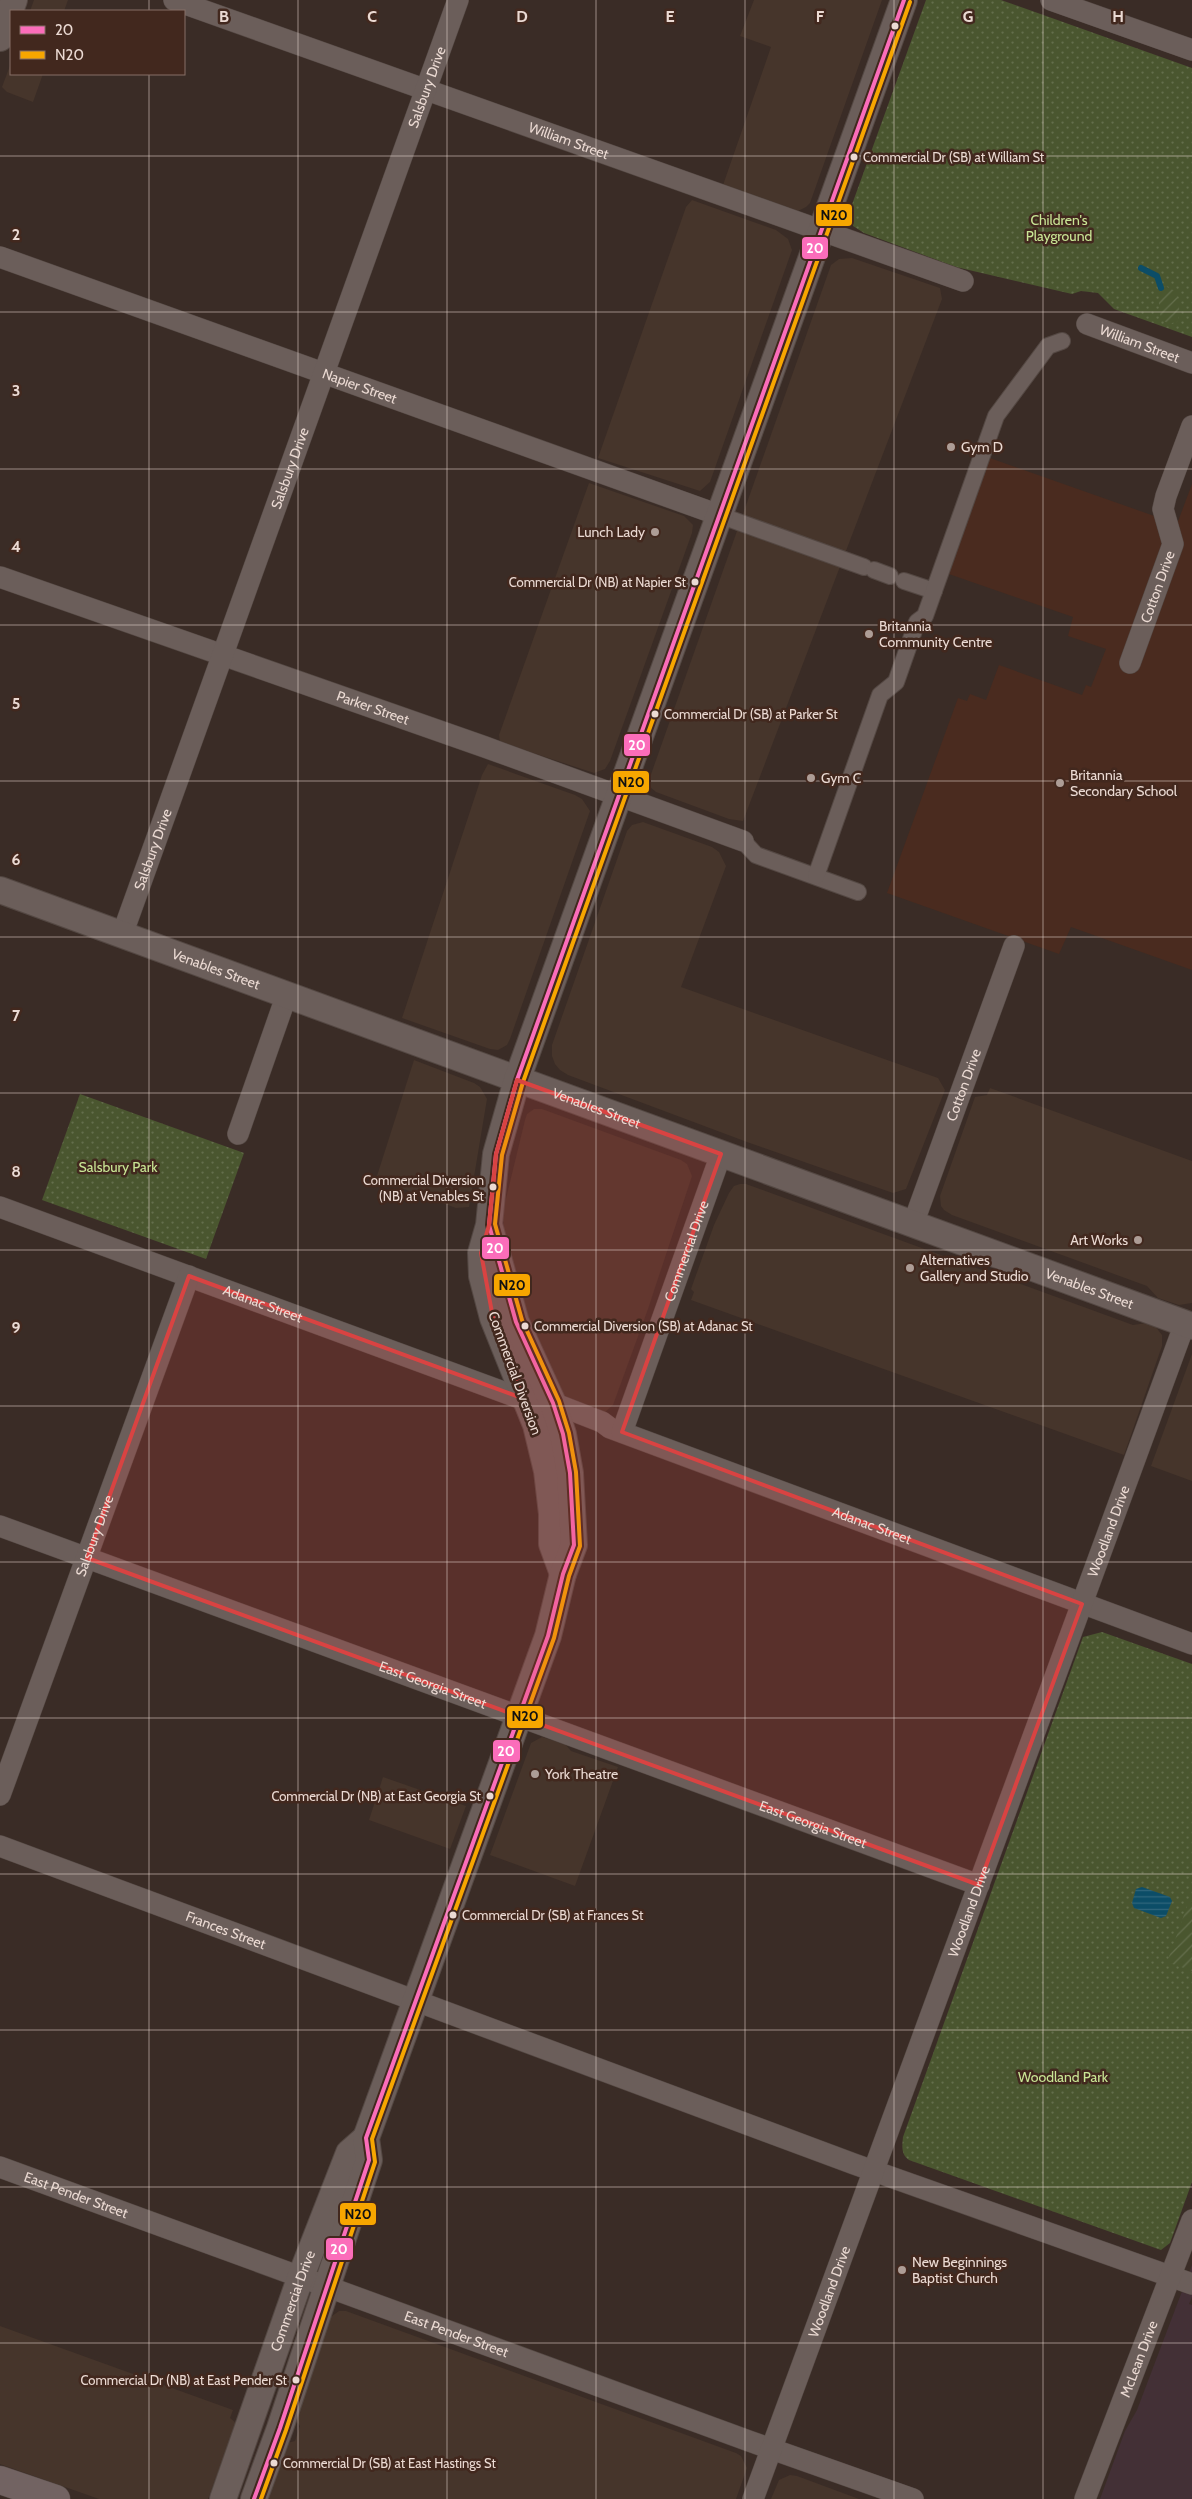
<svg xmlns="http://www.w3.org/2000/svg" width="1192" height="2499" font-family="Cabin,sans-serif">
<defs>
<pattern id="park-dots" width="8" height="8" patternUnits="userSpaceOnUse" patternTransform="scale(1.25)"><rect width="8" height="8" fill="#4a562f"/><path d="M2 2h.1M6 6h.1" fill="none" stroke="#646e4c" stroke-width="1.8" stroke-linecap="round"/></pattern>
<pattern id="garden-furrows" width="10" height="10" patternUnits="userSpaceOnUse" patternTransform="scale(1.25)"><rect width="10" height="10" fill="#4a562f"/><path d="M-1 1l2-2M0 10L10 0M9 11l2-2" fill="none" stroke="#646e4c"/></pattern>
<pattern id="water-rules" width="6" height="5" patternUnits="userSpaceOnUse" patternTransform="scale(1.25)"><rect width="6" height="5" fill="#0c4d67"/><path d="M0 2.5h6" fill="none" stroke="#30667c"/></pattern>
</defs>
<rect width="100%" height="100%" fill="#3a2c26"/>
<g fill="#46352b">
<path d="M34,0H68L64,11H30Z"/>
<path d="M754,0H882L810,203L806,207L798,211L723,185L771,47L740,36Z"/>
<path d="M11,63V74H43L33,102L7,92L2,87Z"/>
<path d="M692,200L776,230L788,239L792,250L710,482L700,491L598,458L686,207Z"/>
<path d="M852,258L940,288L942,299L743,821L729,819L656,792L650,787L649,780L831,265L839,259Z"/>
<path d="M589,483L684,516L693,525L692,533L610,761L605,769L594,773L500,742L499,735Z"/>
<path d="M488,764L575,795L582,799L590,811L510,1039L507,1045L498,1050L490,1049L402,1018L482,775Z"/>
<path d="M643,822L712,847L719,852L726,866L681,987L938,1078L945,1090L906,1189L893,1193L747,1142L568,1075L560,1070L555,1064L552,1056V1045L627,831L632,825Z"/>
<path d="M414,1060L474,1083L480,1087L487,1099L469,1207L456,1208L376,1179Z"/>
<path d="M990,1088L1192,1161V1303L1179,1305L1158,1298L1147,1286L952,1215L944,1210L941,1206L940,1196L975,1097L987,1095Z"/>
<path d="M534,1109H542L681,1160L687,1164L692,1176L648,1309L613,1405L604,1413L568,1405L524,1320L505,1252L503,1211L525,1120L527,1114Z"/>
<path d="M740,1184H746L1133,1325L1147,1323L1155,1326L1162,1335V1346L1124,1455L691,1300L694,1292L691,1289L714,1225L729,1193L734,1186Z"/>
<path d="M1192,1354V1481L1151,1466Z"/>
<path d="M542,1737L565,1744L571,1751L618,1767L575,1886L490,1855L531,1743Z"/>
<path d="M383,1777L466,1806L450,1849L369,1820Z"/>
<path d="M339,2311H346L736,2453L741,2456L747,2468L736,2499H265L287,2443L295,2441L300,2426L295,2419L328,2319Z"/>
<path d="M0,2326L233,2410L230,2418L236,2423L208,2499H99L0,2464Z"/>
<path d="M790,2475L797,2476L859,2499H771L779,2480Z"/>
</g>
<path fill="#433036" d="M1192,2265V2297L1189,2304L1192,2305V2499H1100L1125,2431L1137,2410Z"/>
<path fill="#4a2b1f" d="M987,457L1177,524L1192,484V970L1071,927L1059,954L887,893L958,698L967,701L970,694L986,700L999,665L1082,695L1086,685L1091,687L1106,649L1068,636L1073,617L943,572Z"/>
<g fill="url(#park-dots)">
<path d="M926,0H1001L1192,68V337L1114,309L1098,293L1081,291L1072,294L956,267L864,233L853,226L850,210Z"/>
<path d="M80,1094L244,1153L206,1259L42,1200Z"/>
<path d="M1102,1632L1192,1664V2182L1170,2243L1161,2250L909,2160C901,2155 902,2146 903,2137L1083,1637Z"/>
</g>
<g fill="url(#garden-furrows)">
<path d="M1165,286L1175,291C1178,300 1182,313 1177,322C1157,328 1159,308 1159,293Z"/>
<path d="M1189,1901L1192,1902V1971L1167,1962Z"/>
</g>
<path fill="url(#water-rules)" d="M1142,1887L1170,1897L1172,1901L1166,1916L1161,1918L1134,1908L1132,1903L1136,1889Z"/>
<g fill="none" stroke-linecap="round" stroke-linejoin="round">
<path stroke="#0c4d67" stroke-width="6" d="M1141,268L1157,276L1161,288"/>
<g stroke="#544843" stroke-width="18">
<g id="pedestrian">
<path d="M719,515L864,567"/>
<path d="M874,570L890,576"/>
<path d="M904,581L934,591"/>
<path d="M743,841L756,855L858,892"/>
<path d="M816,876L880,695L896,682L917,622L925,616L996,416L1048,346L1062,341"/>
</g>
</g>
<g stroke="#544843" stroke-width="22">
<g id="minor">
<path id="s1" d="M174,0L963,281"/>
<path d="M1051,0L1192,50"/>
<path id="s2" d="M0,257L719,515"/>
<path id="s3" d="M1087,324L1192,363"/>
<path id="s4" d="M0,577L485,747L743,841"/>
<path id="s5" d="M1130,663L1173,544L1163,509L1166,496L1192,426"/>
<path id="s6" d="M122,935L458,0"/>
<path d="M238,1134L287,994"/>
<path id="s7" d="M0,1207L525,1400"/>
<path id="s8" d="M913,1224L1014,946"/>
<path id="s9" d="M553,1403L602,1422L610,1428L1192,1644"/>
<path id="s10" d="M622,1432L721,1154"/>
<path id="s11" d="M0,1526L979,1885"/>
<path id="s12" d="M0,1795L189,1276"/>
<path id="s13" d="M0,1846L854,2164L1192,2284"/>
<path id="s14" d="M0,2167L749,2441L913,2499"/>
<path id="s15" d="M753,2499L1185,1323"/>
<path id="s16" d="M1085,2499L1192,2220"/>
</g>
</g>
<g stroke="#544843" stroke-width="28">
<g id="tertiary">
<path d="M0,38L14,0"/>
<path id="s17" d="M0,890L1192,1326"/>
<path d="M563,1574L552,1544V1514L547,1471L536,1425L493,1318L482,1276L481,1253L489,1225L496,1154L517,1080L904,0"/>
<path id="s18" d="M223,2499L301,2276L349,2153L366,2138"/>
<path d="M254,2499L280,2428L369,2160L366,2138L548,1636L563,1574L574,1545L570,1473L563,1434L553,1403L516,1322L490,1228"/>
</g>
</g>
<g stroke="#544843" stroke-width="29">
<path id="primary" d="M0,2480L56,2499"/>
</g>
<use href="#pedestrian" stroke="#6b5e5a" stroke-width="16"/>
<use href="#minor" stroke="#6b5e5a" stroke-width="21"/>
<use href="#tertiary" stroke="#6b5e5a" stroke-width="26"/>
<use href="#primary" stroke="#726362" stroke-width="28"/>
<g stroke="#42281e" stroke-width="8">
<path id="bus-1" d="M254,2499L280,2428L369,2160L366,2138L548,1636L563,1574L574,1545L570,1473L563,1434L553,1403L516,1322L489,1225L496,1154L517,1080L904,0"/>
</g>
<g stroke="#42281e" stroke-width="8">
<path id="bus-2" d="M261,2499L286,2430L375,2162L372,2139L554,1638L569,1576L580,1546L576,1472L569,1433L559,1401L522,1320L495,1224L502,1155L523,1082L910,2"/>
</g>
<use href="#bus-1" stroke="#fb6dba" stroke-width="4"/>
<use href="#bus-2" stroke="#f7a600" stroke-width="4"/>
</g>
<path fill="#d94342" fill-opacity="0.2" stroke="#d94342" stroke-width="4" stroke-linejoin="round" d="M517,1080L721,1154L622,1432L1082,1604L979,1885L87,1558L189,1276L525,1399L493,1318L481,1253L489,1225L496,1154Z"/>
<path fill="none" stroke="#ebdad3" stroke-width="1" stroke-opacity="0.55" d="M149,0V11M298,0V2499M447,0V2499M596,0V2499M745,0V2499M894,0V2499M1043,0V2499M149,74V2499M0,156H1192M0,312H1192M0,469H1192M0,625H1192M0,781H1192M0,937H1192M0,1093H1192M0,1250H1192M0,1406H1192M0,1562H1192M0,1718H1192M0,1874H1192M0,2030H1192M0,2187H1192M0,2343H1192"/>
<g fill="#ebdad3" stroke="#42281e" stroke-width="2">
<circle cx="895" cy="26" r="4.5"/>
<circle cx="854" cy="157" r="4.5"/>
<circle cx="695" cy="582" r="4.5"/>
<circle cx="655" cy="714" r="4.5"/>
<circle cx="493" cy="1187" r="4.5"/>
<circle cx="525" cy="1326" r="4.5"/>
<circle cx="490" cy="1796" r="4.5"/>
<circle cx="453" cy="1915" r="4.5"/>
<circle cx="296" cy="2380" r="4.5"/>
<circle cx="274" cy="2463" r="4.5"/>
</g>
<g fill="#ad9d96" stroke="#42281e" stroke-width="2">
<circle cx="951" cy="447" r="5"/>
<circle cx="655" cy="532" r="5"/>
<circle cx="869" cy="634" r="5"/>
<circle cx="811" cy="778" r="5"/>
<circle cx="1060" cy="783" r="5"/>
<circle cx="1138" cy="1240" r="5"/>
<circle cx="910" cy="1268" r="5"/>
<circle cx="535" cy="1774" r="5"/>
<circle cx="902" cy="2270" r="5"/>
</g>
<g text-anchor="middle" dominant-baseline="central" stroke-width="5" stroke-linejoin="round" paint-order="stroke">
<g font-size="13" fill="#ebdad3" stroke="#42281e" text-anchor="start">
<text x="863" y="157">Commercial Dr (SB) at William St</text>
<text x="686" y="582" text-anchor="end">Commercial Dr (NB) at Napier St</text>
<text x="664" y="714">Commercial Dr (SB) at Parker St</text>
<text x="484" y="1180" text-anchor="end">Commercial Diversion<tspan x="484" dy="16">(NB) at Venables St</tspan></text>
<text x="534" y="1326">Commercial Diversion (SB) at Adanac St</text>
<text x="481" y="1796" text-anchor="end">Commercial Dr (NB) at East Georgia St</text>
<text x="462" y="1915">Commercial Dr (SB) at Frances St</text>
<text x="287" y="2380" text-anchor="end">Commercial Dr (NB) at East Pender St</text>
<text x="283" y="2463">Commercial Dr (SB) at East Hastings St</text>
</g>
<g font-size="14" fill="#ebdad3" stroke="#42281e">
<text stroke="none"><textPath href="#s6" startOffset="901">Salsbury Drive</textPath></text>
<text stroke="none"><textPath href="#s1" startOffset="419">William Street</textPath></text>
<text stroke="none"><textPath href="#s3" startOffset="56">William Street</textPath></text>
<text stroke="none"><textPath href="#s2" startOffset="382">Napier Street</textPath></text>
<text stroke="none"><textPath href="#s6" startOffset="496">Salsbury Drive</textPath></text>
<text stroke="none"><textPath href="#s5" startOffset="81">Cotton Drive</textPath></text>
<text stroke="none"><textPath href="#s4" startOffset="395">Parker Street</textPath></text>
<text stroke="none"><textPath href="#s6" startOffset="91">Salsbury Drive</textPath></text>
<text stroke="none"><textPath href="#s17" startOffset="230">Venables Street</textPath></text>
<text stroke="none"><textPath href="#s8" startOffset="148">Cotton Drive</textPath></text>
<text stroke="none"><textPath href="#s17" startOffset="635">Venables Street</textPath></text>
<text stroke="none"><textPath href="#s10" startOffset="192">Commercial Drive</textPath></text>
<text stroke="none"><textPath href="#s17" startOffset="1160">Venables Street</textPath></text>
<text stroke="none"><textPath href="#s7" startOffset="280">Adanac Street</textPath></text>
<text transform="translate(515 1373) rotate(70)">Commercial Diversion</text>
<text stroke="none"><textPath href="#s9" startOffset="342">Adanac Street</textPath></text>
<text stroke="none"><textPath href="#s15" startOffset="1031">Woodland Drive</textPath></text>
<text stroke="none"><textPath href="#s12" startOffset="276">Salsbury Drive</textPath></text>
<text stroke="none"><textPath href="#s11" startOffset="461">East Georgia Street</textPath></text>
<text stroke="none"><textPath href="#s11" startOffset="866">East Georgia Street</textPath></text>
<text stroke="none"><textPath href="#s15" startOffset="626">Woodland Drive</textPath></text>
<text stroke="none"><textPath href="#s13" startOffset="241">Frances Street</textPath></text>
<text stroke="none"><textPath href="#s14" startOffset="81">East Pender Street</textPath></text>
<text stroke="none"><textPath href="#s15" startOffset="221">Woodland Drive</textPath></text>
<text stroke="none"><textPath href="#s18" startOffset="210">Commercial Drive</textPath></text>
<text stroke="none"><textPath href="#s14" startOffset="486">East Pender Street</textPath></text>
<text stroke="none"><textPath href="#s16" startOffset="150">McLean Drive</textPath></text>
</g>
<g font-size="14" fill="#c9e695" stroke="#42281e">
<text x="1059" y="220">Children's<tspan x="1059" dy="16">Playground</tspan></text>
<text x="118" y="1167">Salsbury Park</text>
<text x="1063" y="2077">Woodland Park</text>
</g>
<g font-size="14" fill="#ebdad3" stroke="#42281e" text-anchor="start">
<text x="961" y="447">Gym D</text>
<text x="645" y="532" text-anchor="end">Lunch Lady</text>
<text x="879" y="626">Britannia<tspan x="879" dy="16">Community Centre</tspan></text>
<text x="1070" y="775">Britannia<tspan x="1070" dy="16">Secondary School</tspan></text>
<text x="821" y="778">Gym C</text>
<text x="1128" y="1240" text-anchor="end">Art Works</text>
<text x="920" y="1260">Alternatives<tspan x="920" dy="16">Gallery and Studio</tspan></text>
<text x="545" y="1774">York Theatre</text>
<text x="912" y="2262">New Beginnings<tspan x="912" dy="16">Baptist Church</tspan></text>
</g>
</g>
<g font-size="16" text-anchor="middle" font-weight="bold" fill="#ebdad3" stroke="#42281e" stroke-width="5" stroke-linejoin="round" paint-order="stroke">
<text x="224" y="22">B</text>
<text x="372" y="22">C</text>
<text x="522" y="22">D</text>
<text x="670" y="22">E</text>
<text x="820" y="22">F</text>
<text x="968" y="22">G</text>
<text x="1118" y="22">H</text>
<text x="16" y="240">2</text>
<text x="16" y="396">3</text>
<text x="16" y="552">4</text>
<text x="16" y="709">5</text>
<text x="16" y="865">6</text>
<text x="16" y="1021">7</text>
<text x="16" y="1177">8</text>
<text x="16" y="1333">9</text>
</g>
<g stroke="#42281e" stroke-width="2">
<rect x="815" y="203" width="38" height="24" rx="5" fill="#f7a600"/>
<rect x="801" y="236" width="28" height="24" rx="5" fill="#fb6dba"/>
<rect x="623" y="733" width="28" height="24" rx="5" fill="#fb6dba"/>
<rect x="612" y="770" width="38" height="24" rx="5" fill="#f7a600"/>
<rect x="481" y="1236" width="29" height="24" rx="5" fill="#fb6dba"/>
<rect x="493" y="1273" width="38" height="24" rx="5" fill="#f7a600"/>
<rect x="506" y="1705" width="38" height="24" rx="5" fill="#f7a600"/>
<rect x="492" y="1739" width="29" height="24" rx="5" fill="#fb6dba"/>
<rect x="339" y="2202" width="38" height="24" rx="5" fill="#f7a600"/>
<rect x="325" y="2237" width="29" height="24" rx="5" fill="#fb6dba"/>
</g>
<g font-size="14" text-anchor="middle" font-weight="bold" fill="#fff">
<text x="815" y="253">20</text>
<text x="637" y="750">20</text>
<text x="495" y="1253">20</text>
<text x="506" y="1756">20</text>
<text x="339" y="2254">20</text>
</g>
<g font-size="14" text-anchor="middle" font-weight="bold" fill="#111">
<text x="834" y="220">N20</text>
<text x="631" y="787">N20</text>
<text x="512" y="1290">N20</text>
<text x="525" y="1721">N20</text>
<text x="358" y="2219">N20</text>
</g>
<rect x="10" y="10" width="175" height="65" fill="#42281e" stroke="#866f66"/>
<rect x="20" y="26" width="25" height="8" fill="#fb6dba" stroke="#866f66"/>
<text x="55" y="35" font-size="15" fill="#ebdad3">20</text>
<rect x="20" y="51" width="25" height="8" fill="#f7a600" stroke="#866f66"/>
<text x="55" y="60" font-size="15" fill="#ebdad3">N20</text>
</svg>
